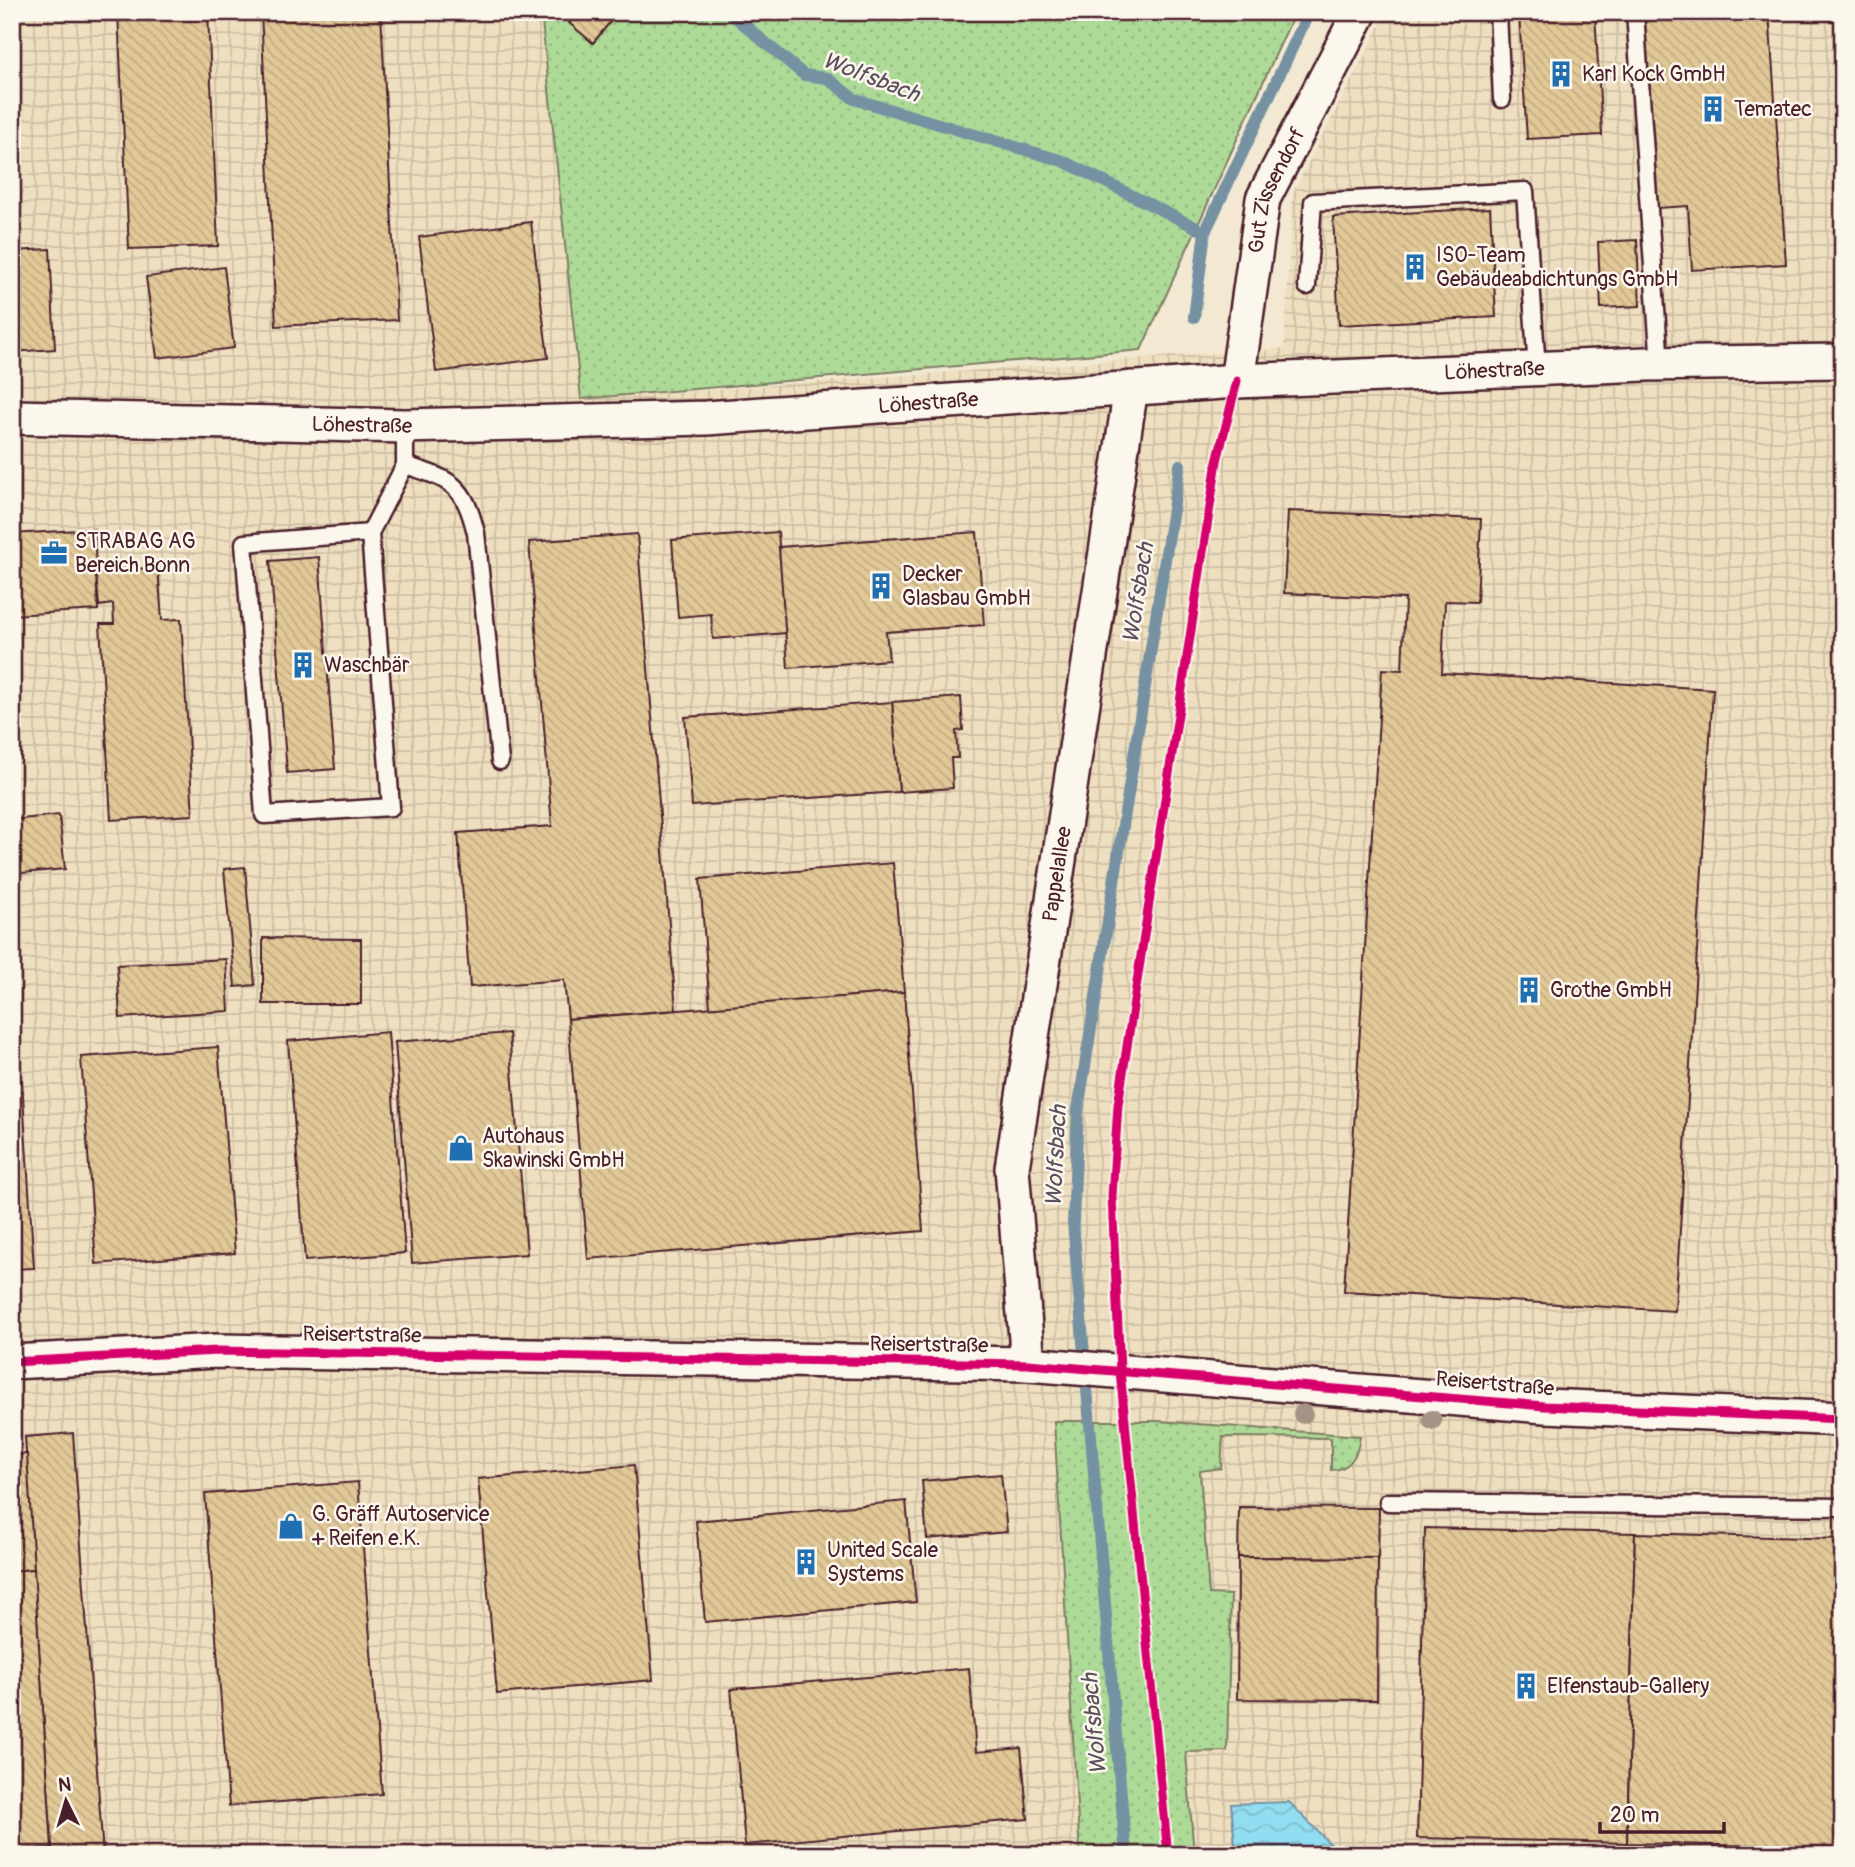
<svg xmlns="http://www.w3.org/2000/svg" width="1855" height="1867" font-family="Pangolin,sans-serif">
<defs>
<pattern id="industrial-grid" width="8" height="8" patternUnits="userSpaceOnUse" patternTransform="scale(1.75)"><rect width="8" height="8" fill="#eedfc0"/><path d="M0 4h8M4 0v8" fill="none" stroke="#cebfa5"/></pattern>
<pattern id="green-dots" width="8" height="8" patternUnits="userSpaceOnUse" patternTransform="scale(1.75)"><rect width="8" height="8" fill="#aeda98"/><path d="M2 2h.1M6 6h.1" fill="none" stroke="#97bb83" stroke-width="1.8" stroke-linecap="round"/></pattern>
<pattern id="water-waves" width="16" height="10" patternUnits="userSpaceOnUse" patternTransform="scale(1.75)"><rect width="16" height="10" fill="#91ddf1"/><path d="M0 5q4-4 8 0t8 0" fill="none" stroke="#7fbdcf"/></pattern>
<pattern id="building-back-hatch" width="6" height="6" patternUnits="userSpaceOnUse" patternTransform="scale(1.75)"><rect width="6" height="6" fill="#e1c897"/><path d="M-1 5l2 2M0 0l6 6M5-1l2 2" fill="none" stroke="#c3ab82"/></pattern>
</defs>
<rect width="100%" height="100%" fill="#f3e9d2"/>
<filter id="ink" filterUnits="userSpaceOnUse"><feTurbulence type="fractalNoise" baseFrequency=".0143" numOctaves="2"/><feDisplacementMap in="SourceGraphic" scale="14" xChannelSelector="R" yChannelSelector="G"/><feConvolveMatrix kernelMatrix="1 2 1 2 8 2 1 2 1" color-interpolation-filters="sRGB"/></filter>
<g filter="url(#ink)">
<path fill="url(#industrial-grid)" d="M12,12H541L582,399L1284,348L1293,192L1387,12H1843V1855H12Z"/>
<g fill="url(#green-dots)" stroke="#7c7c62" stroke-width="2">
<path d="M541,12H1295L1141,350L581,399Z"/>
<path d="M1054,1421H1157L1360,1436C1358,1454 1351,1470 1331,1470V1438L1223,1437L1221,1468L1200,1471L1209,1594L1231,1595L1227,1751L1186,1752L1194,1855H1080Z"/>
</g>
<path fill="url(#water-waves)" stroke="#7591a2" stroke-width="2" d="M1289,1802L1341,1855H1236L1231,1804Z"/>
<g fill="none" stroke-linecap="round" stroke-linejoin="round">
<g stroke="#7591a2" stroke-width="12">
<path d="M729,12L804,75L827,78L854,99L1063,161L1205,232L1194,317"/>
<path d="M1205,232L1309,12"/>
<path d="M1126,1855L1073,1222L1078,1110L1180,465"/>
</g>
</g>
<g fill="url(#building-back-hatch)" stroke="#4a1f2b" stroke-width="2">
<path d="M118,12H208L218,246L129,249Z"/>
<path d="M261,12H381L397,320L276,326Z"/>
<path d="M579,12H611L615,16L593,43L569,23Z"/>
<path d="M1595,12L1602,135L1527,139L1519,14Z"/>
<path d="M1644,12H1769L1786,264L1692,270L1688,206L1658,208Z"/>
<path d="M1490,208L1496,317L1339,325L1333,217Z"/>
<path d="M531,222L548,358L436,372L419,237Z"/>
<path d="M1637,240L1640,306L1601,308L1598,242Z"/>
<path d="M50,249L55,349L12,352V251Z"/>
<path d="M224,267L234,348L157,358L146,277Z"/>
<path d="M1288,511L1481,519L1477,602L1445,601L1442,673L1713,689L1675,1311L1344,1291L1382,669L1402,670L1405,599L1284,593Z"/>
<path d="M94,529L98,610L12,615V534Z"/>
<path d="M778,532L786,633L713,639L711,614L678,617L672,540Z"/>
<path d="M977,532L984,625L886,632L889,660L788,668L779,547Z"/>
<path d="M637,534L676,1010L568,1019L564,980L470,987L458,833L552,826L529,542Z"/>
<path d="M319,557L335,769L287,773L270,561Z"/>
<path d="M158,567L162,620L181,619L193,815L111,820L100,624H114L113,604L99,606L96,573Z"/>
<path d="M961,697L963,730L956,731L958,758H951L953,788L899,792L892,702Z"/>
<path d="M892,702L899,792L692,806L685,717Z"/>
<path d="M59,815L65,869L12,874V820Z"/>
<path d="M893,863L904,992L710,1008L700,879Z"/>
<path d="M245,867L255,985L235,987L224,869Z"/>
<path d="M263,938L361,939V1004H263Z"/>
<path d="M226,959L229,1011L120,1018L117,965Z"/>
<path d="M904,992L923,1231L588,1259L568,1019Z"/>
<path d="M388,1032L405,1253L305,1261L288,1041Z"/>
<path d="M509,1033L527,1254L412,1263L395,1042Z"/>
<path d="M218,1047L235,1253L96,1264L81,1057Z"/>
<path d="M12,1080H22L34,1268L12,1269Z"/>
<path d="M73,1433L103,1855H53L52,1848L25,1437Z"/>
<path d="M27,1454L34,1569L12,1571V1455Z"/>
<path d="M634,1465L653,1680L497,1694L478,1479Z"/>
<path d="M1001,1474L1007,1532L927,1539L922,1481Z"/>
<path d="M358,1482L382,1794L229,1806L205,1494Z"/>
<path d="M906,1501L916,1602L705,1622L696,1521Z"/>
<path d="M1239,1507L1379,1508L1378,1558L1238,1557Z"/>
<path d="M1425,1528L1635,1533L1627,1843L1417,1838Z"/>
<path d="M1635,1533L1843,1539L1837,1848L1627,1843Z"/>
<path d="M1238,1557L1378,1558L1377,1700L1237,1699Z"/>
<path d="M34,1569L52,1848L21,1850L12,1729V1571Z"/>
<path d="M969,1668L976,1752L1021,1748L1028,1819L745,1845L731,1689Z"/>
</g>
<g fill="none" stroke-linecap="round" stroke-linejoin="round">
<g stroke="#4a1f2b" stroke-width="21">
<g id="service">
<path d="M1498,12L1502,99"/>
<path d="M1635,12L1660,365"/>
<path d="M1307,286L1313,202L1525,191L1537,370"/>
<path d="M405,465C452,480 464,484 476,533L500,761"/>
<path d="M370,533L244,543L264,815L391,807L370,533L405,465V426"/>
<path d="M1388,1502L1843,1507"/>
</g>
</g>
<g stroke="#4a1f2b" stroke-width="38">
<g id="minor">
<path id="s1" d="M1237,381L1263,199L1360,12"/>
<path id="s2" d="M12,417L405,426L706,418L1237,381L1646,364L1843,361"/>
<path d="M12,1362L217,1351L1028,1364L1545,1406L1843,1419"/>
<path id="s3" d="M1028,1364L1012,1168L1131,388"/>
</g>
</g>
<use href="#service" stroke="#fbf7ec" stroke-width="16"/>
<use href="#minor" stroke="#fbf7ec" stroke-width="33"/>
<g stroke="#fbf7ec" stroke-width="13">
<g id="cycleway">
<path d="M12,1362L217,1351L1028,1364L1545,1406L1843,1419"/>
<path d="M1168,1855L1120,1371L1112,1196L1118,1105L1217,461L1237,381"/>
</g>
</g>
<use href="#cycleway" stroke="#d6006c" stroke-width="9"/>
</g>
<g fill="#a49485">
<circle cx="1303" cy="1414" r="10"/>
<circle cx="1432" cy="1420" r="10"/>
</g>
</g>
<defs>
<g id="building-bare" transform="scale(2.1)"><path d="M-4-6H4V6H1V3H-1V6H-4ZM-2.5-4.3h1.7v1.8h-1.7ZM.8-4.3h1.7v1.8H.8ZM-2.5-1h1.7V.8h-1.7ZM.8-1h1.7V.8H.8Z" fill="#1f6fb2" stroke="#fbf7ec" stroke-width="2.5" paint-order="stroke"/></g>
<g id="office-bare" transform="scale(2.1)"><path d="M-6-3h4V-5.5h4V-3h4V5H-6ZM-1-4.5V-3h2v-1.5ZM-6 0V1H6V0Z" fill="#1f6fb2" stroke="#fbf7ec" stroke-width="2.5" paint-order="stroke"/></g>
<g id="shop-bare" transform="scale(2.1)"><path d="M-5-2.5h2.3a2.7 3.5 0 0 1 5.4 0H5L5.5 6h-11ZM-1.5-2.5h3a1.5 2.3 0 0 0-3 0Z" fill="#1f6fb2" stroke="#fbf7ec" stroke-width="2.5" paint-order="stroke"/></g>
</defs>
<g fill-rule="evenodd">
<use href="#building-bare" x="1561" y="74"/>
<use href="#building-bare" x="1713" y="109"/>
<use href="#building-bare" x="1415" y="267"/>
<use href="#office-bare" x="54" y="553"/>
<use href="#building-bare" x="881" y="586"/>
<use href="#building-bare" x="303" y="665"/>
<use href="#building-bare" x="1529" y="990"/>
<use href="#shop-bare" x="461" y="1148"/>
<use href="#shop-bare" x="291" y="1526"/>
<use href="#building-bare" x="806" y="1562"/>
<use href="#building-bare" x="1526" y="1686"/>
</g>
<g text-anchor="middle" dominant-baseline="central" stroke-width="5" stroke-linejoin="round" paint-order="stroke">
<g font-size="21" fill="#4a1f2b" stroke="#fbf7ec" text-anchor="start">
<text x="1582" y="74">Karl Kock GmbH</text>
<text x="1734" y="109">Tematec</text>
<text x="1436" y="255">ISO-Team<tspan x="1436" dy="24">Gebäudeabdichtungs GmbH</tspan></text>
<text x="75" y="541">STRABAG AG<tspan x="75" dy="24">Bereich Bonn</tspan></text>
<text x="902" y="574">Decker<tspan x="902" dy="24">Glasbau GmbH</tspan></text>
<text x="324" y="665">Waschbär</text>
<text x="1550" y="990">Grothe GmbH</text>
<text x="482" y="1136">Autohaus<tspan x="482" dy="24">Skawinski GmbH</tspan></text>
<text x="312" y="1514">G. Gräff Autoservice<tspan x="312" dy="24">+ Reifen e.K.</tspan></text>
<text x="827" y="1550">United Scale<tspan x="827" dy="24">Systems</tspan></text>
<text x="1547" y="1686">Elfenstaub-Gallery</text>
</g>
<g font-size="21" fill="#4a1f2b" stroke="#fbf7ec">
<text stroke="none"><textPath href="#s1" startOffset="196">Gut Zissendorf</textPath></text>
<text stroke="none"><textPath href="#s2" startOffset="1484">Löhestraße</textPath></text>
<text stroke="none"><textPath href="#s2" startOffset="917">Löhestraße</textPath></text>
<text stroke="none"><textPath href="#s2" startOffset="350">Löhestraße</textPath></text>
<text stroke="none"><textPath href="#s3" startOffset="494">Pappelallee</textPath></text>
<text transform="translate(362 1335) rotate(1)">Reisertstraße</text>
<text transform="translate(929 1345) rotate(1)">Reisertstraße</text>
<text transform="translate(1495 1384) rotate(5)">Reisertstraße</text>
</g>
<g font-size="23" font-style="italic" fill="#5c4e5c" stroke="#fbf7ec">
<text transform="translate(871 77) rotate(21)">Wolfsbach</text>
<text transform="translate(1138 593) rotate(-81)">Wolfsbach</text>
<text transform="translate(1056 1156) rotate(-87)">Wolfsbach</text>
<text transform="translate(1094 1724) rotate(-95)">Wolfsbach</text>
</g>
</g>
<rect width="1855" height="1867" fill="none" stroke="#fbf7ec" stroke-width="42"/>
<rect x="21" y="21" width="1813" height="1825" fill="none" stroke="#4a1f2b" stroke-width="2.5" filter="url(#ink)"/>
<g transform="translate(66 1801) rotate(355)" stroke="#fbf7ec" stroke-width="5" paint-order="stroke">
<path d="M0-5L12 26L0 18L-12 26Z" fill="#4a1f2b"/>
<text y="-10" font-size="19" font-weight="bold" text-anchor="middle" fill="#4a1f2b">N</text>
</g>
<path d="M1600 1822v10h124v-10" fill="none" stroke="#4a1f2b" stroke-width="3.5"/>
<text x="1610" y="1822" font-size="21" fill="#4a1f2b" stroke="#fbf7ec" stroke-width="5" paint-order="stroke">20 m</text>
</svg>
